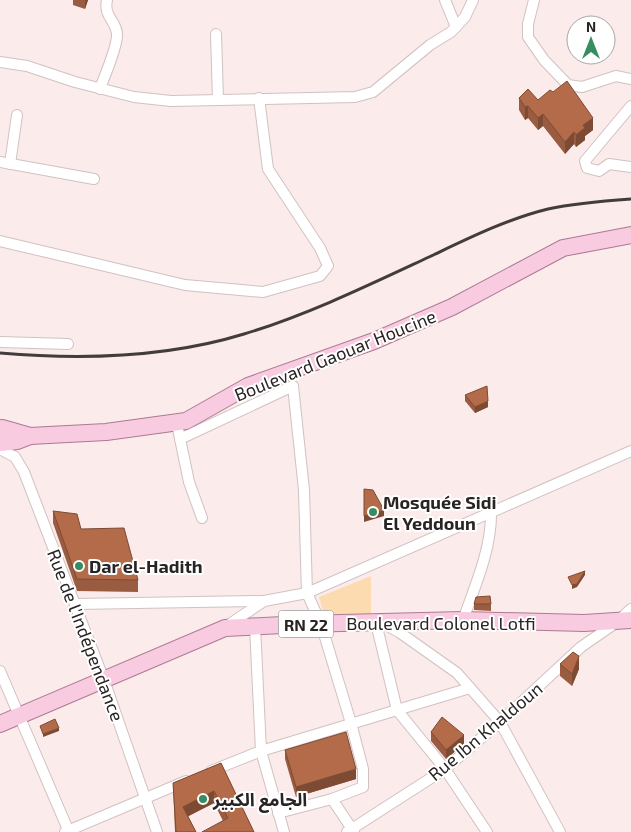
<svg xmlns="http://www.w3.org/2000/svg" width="631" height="832" font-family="'Exo 2','Noto Sans Arabic',sans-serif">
<rect width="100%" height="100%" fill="#fbebeb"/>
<path fill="#fcdbb1" d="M371,576V617L325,618L319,597Z"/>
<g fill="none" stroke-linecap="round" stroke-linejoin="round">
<g stroke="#d1c2c2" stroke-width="12">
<g id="street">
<path d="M445,0L456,27"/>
<path d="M534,0L528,24V37L544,60L568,85L582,87L616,76L631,79"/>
<path d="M216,34L218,100"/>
<path d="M0,62L27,66L75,82L134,97L171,101L355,97L373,92L430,45L451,32L465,17L473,0"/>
<path d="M100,89C105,74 116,51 117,36C118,22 103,17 107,0"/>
<path d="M631,106L585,161L587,168L599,171L609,164L631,167"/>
<path d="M0,162L94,179"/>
<path d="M10,164L17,115"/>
<path d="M0,241L185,285L263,292L320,276L328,266L320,248L268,169L259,98"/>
<path d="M0,342L68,344"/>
<path d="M177,424L189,482L202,518"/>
<path d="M180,439L293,386L304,490L307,593L321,624L351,723L363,769V787L332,799L278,813"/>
<path d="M0,449L15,457L24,472L104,680L157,832"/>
<path d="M75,604L263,601"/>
<path d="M463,620C475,586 492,548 491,511"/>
<path d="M376,623L397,710L445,769L487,832"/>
<path d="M384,624L399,632L457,673L500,722L560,832"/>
<path d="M227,626L264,601L307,593L631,451"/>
<path d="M255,626L261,751L284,832"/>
<path d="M0,671L69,832"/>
<path d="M211,771L261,751L470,688"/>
<path d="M332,799L354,832"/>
<path d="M65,832L186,781"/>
<path d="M347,832L445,769L500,722L581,647L617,622L631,609"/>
</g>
</g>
<g stroke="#ac7a92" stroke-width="18">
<g id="primary">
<path d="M2,428L30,436"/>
<path d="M1,443L17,441L30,436L106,432L186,421L248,386L374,341L452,307L563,248L631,235"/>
<path d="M0,724L225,628L301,624L463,620L584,623L631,620"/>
</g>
</g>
<use href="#street" stroke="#fff" stroke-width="10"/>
<use href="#primary" stroke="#f8cbe1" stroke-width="16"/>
<path stroke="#433c3c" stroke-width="3" d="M0,353C81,360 166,358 244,334C307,315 369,285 429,257C467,239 507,219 548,209C576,203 603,201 631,199"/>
</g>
<g fill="#9a5c40">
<path d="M73,0H88L85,9L73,5Z"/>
<path d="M519,98L538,100L593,130L585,136V140L576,147L574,144L565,154L543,126L538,130L528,118L525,120L519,110Z"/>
<path d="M465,395L488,407L475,413L465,401Z"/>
<path d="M53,511L81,529L138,580V592L77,591L53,523Z"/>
<path d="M474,604H491V611L474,610Z"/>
<path d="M560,664L579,669L572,686L560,676Z"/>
<path d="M431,732L464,744L446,759L431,741Z"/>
<path d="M285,750L356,779L296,797L285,759Z"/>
<path d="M221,763L254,832L223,821L214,803L188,816L196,832H175L173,783Z"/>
</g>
<g fill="#7d4b34">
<path d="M85,0H88L85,9Z"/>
<path d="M528,106V118L525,120V107Z"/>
<path d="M543,114V126L538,130V118Z"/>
<path d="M593,118V130L585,136V140L576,147V135L583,125Z"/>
<path d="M574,132V144L565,154V142Z"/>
<path d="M488,401V407L475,413V407Z"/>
<path d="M384,510V516L364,522V516Z"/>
<path d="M585,571V575L577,587L572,589V585Z"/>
<path d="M579,656V669L572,686V674Z"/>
<path d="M59,728V731L43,737V734Z"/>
<path d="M464,735V744L446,759V750Z"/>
<path d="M356,769V779L296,797V787Z"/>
<path d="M214,791V803L183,819V807Z"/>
</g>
<g fill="#b36b4a" stroke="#7d4b34">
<path d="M567,81L593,118L583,125L585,128L576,135L574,132L565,142L543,114L538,118L528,106L525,107L519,98L528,89L538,100L550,90L553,92Z"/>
<path d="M487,386L488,401L475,407L465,395Z"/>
<path d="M364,489L373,490L384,510L364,516Z"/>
<path d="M53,511L77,514L81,529L124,528L138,580L77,579Z"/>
<path d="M585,571L577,584L572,585L568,577Z"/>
<path d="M490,596L491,604H474L476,597Z"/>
<path d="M573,652L579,656L572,674L560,664Z"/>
<path d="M442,717L464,735L446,750L431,732Z"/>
<path d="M55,719L59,728L43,734L40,726Z"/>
<path d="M346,732L356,769L296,787L285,750Z"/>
<path d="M221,763L254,832H202L228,818L214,791L183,807L196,832H176L173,783Z"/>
</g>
<g fill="#378c60" stroke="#fff" stroke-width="2">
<circle cx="373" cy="512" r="5"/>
<circle cx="79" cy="566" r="5"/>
<circle cx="203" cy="799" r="5"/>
</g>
<g text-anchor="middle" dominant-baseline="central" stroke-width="4" stroke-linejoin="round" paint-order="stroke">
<rect fill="#fff" stroke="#696666" stroke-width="1" x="278.5" y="610.5" width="55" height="27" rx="4"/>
<g font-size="16" font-weight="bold" fill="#292424">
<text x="306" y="624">RN 22</text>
</g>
<g font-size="18" fill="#292424" stroke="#fff">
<text transform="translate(335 355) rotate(-22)">Boulevard Gaouar Houcine</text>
<text x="441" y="623">Boulevard Colonel Lotfi</text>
<text transform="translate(86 635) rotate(69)">Rue de l'Indépendance</text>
<text transform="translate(485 731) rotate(-40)">Rue Ibn Khaldoun</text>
</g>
<g font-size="18" font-weight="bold" fill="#292424" stroke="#fff" text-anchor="start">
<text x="383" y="502">Mosquée Sidi<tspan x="383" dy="21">El Yeddoun</tspan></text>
<text x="89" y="566">Dar el-Hadith</text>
<text x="213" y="799">الجامع الكبير</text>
</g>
</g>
<g transform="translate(591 40)"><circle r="24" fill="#ffffff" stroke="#a9a7a7"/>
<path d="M0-4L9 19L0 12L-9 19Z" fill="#378c60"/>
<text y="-8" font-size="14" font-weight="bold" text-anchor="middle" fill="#292424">N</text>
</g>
</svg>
